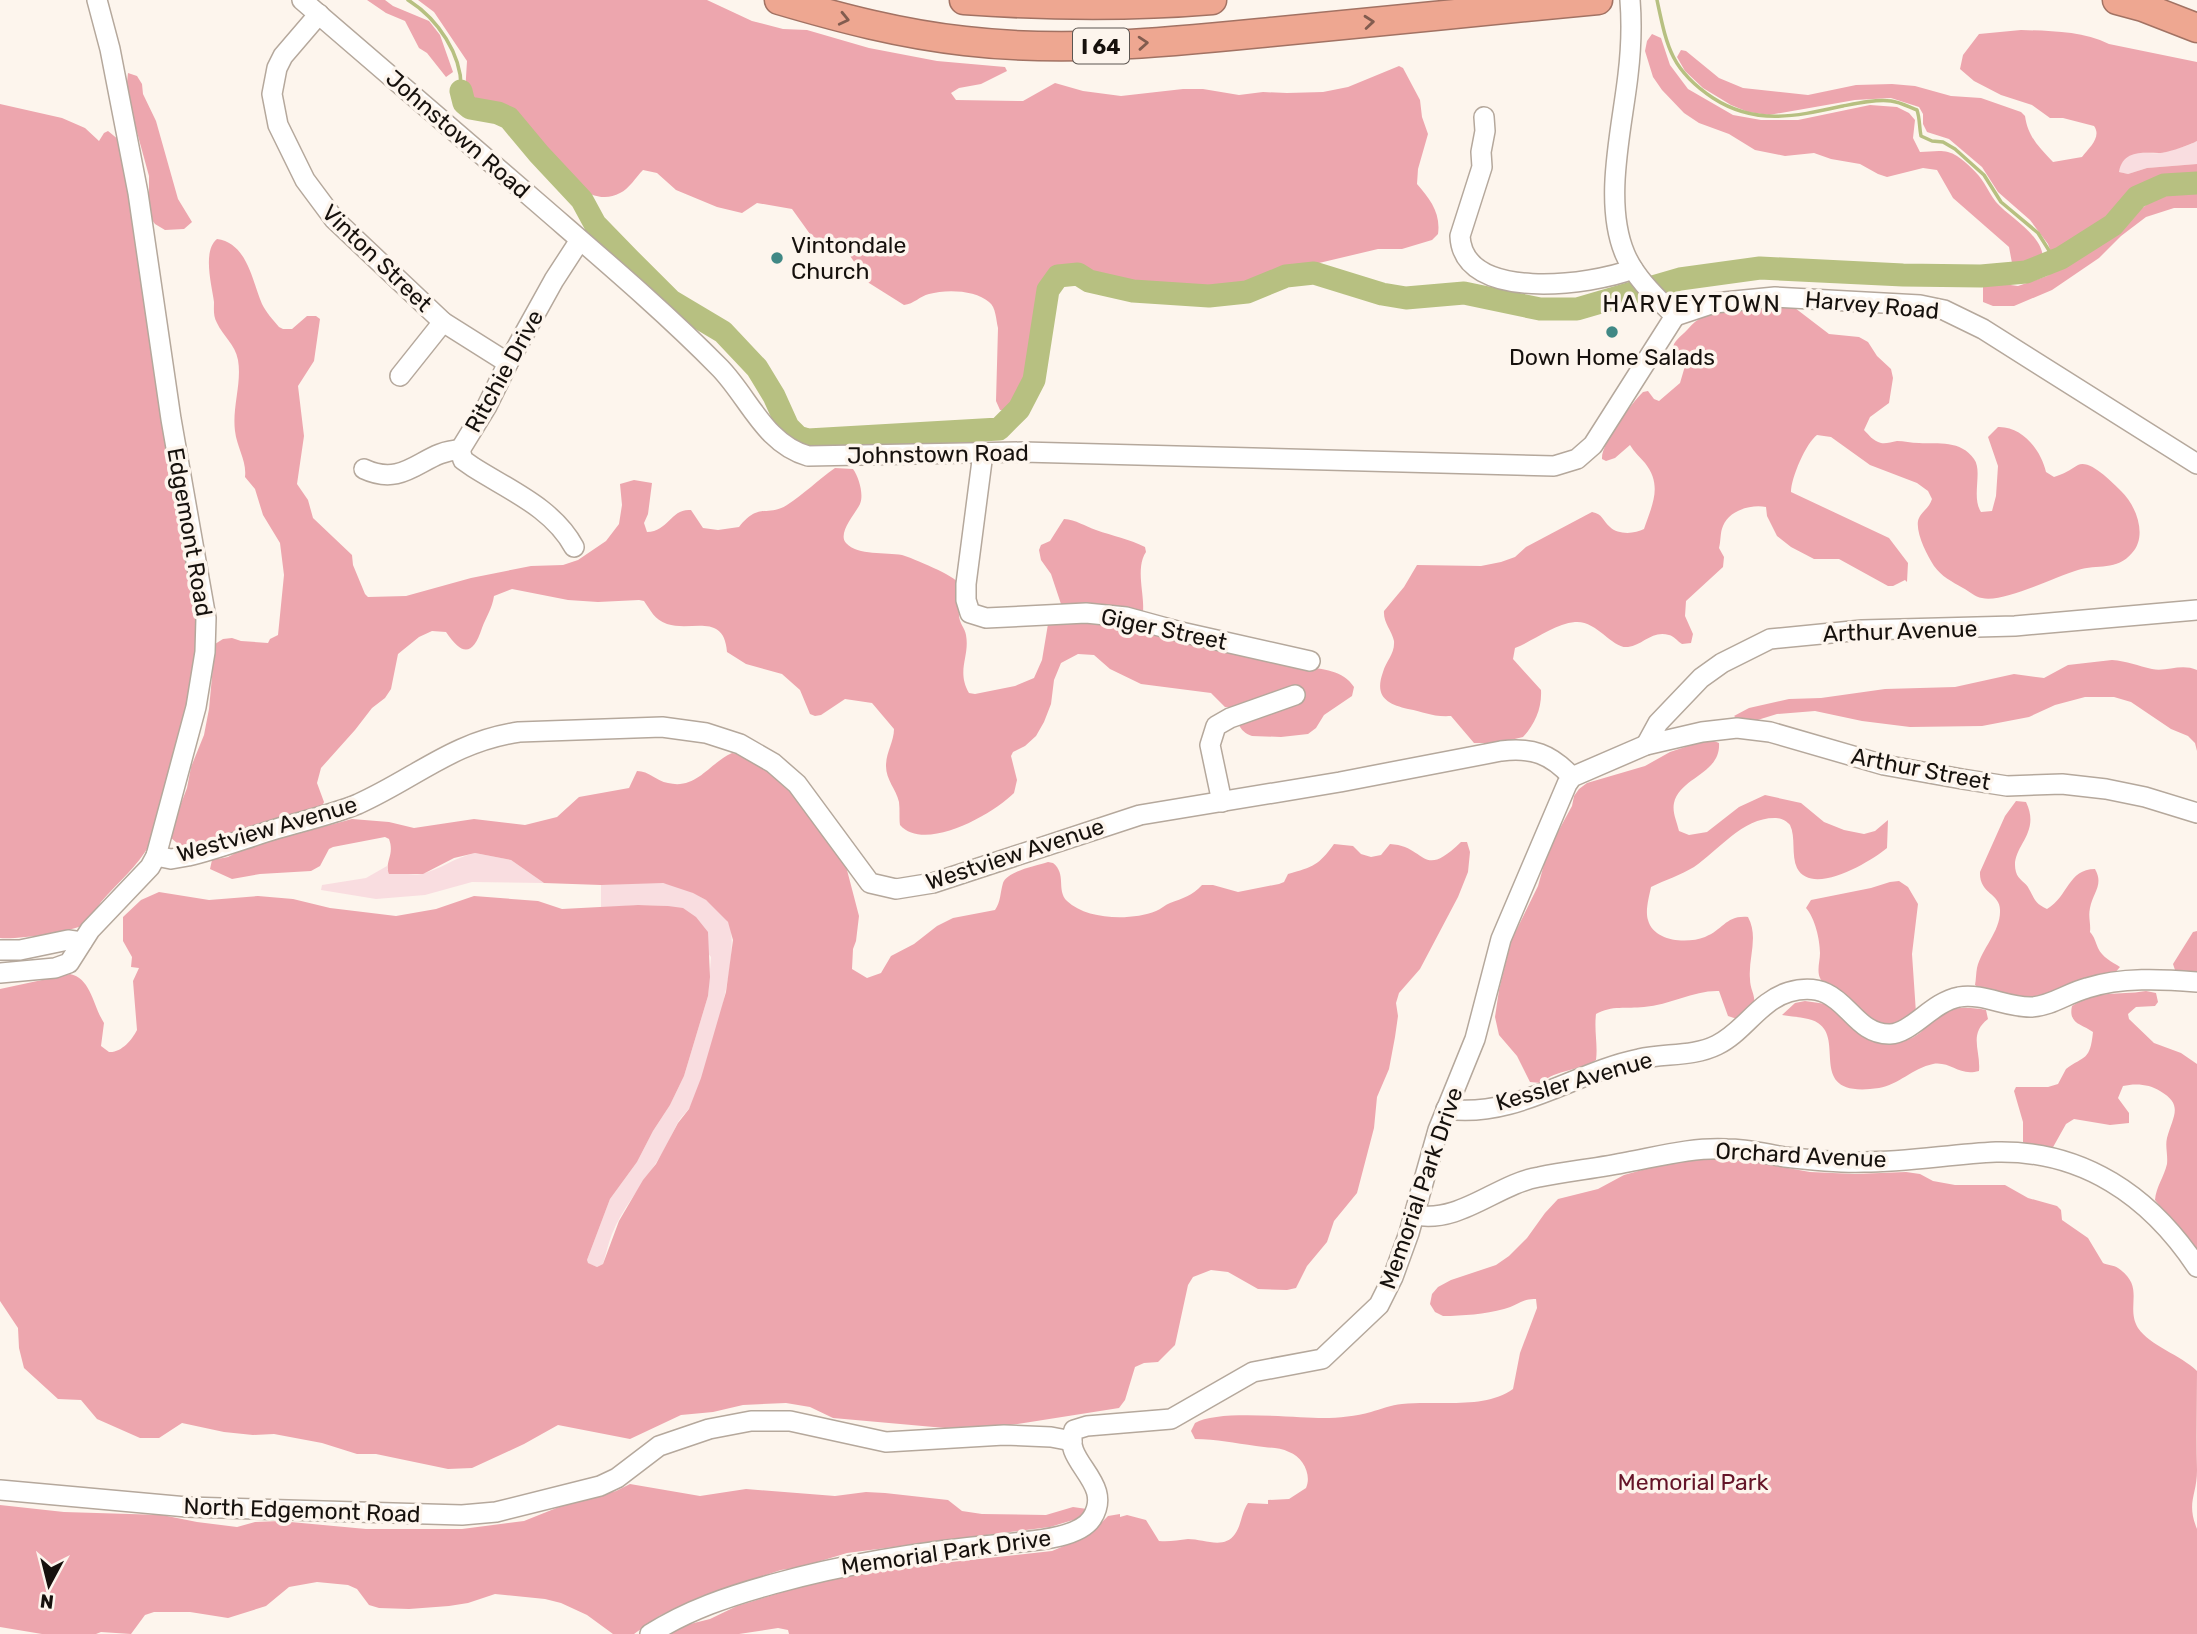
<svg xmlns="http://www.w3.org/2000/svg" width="2197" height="1634" font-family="Rubik,sans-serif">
<rect width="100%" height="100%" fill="#fdf5ed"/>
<g fill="#f9dde0">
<path d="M2197,141V164L2147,168L2128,174L2118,172C2124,143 2146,157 2165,152C2175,149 2188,146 2197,141Z"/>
<path d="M475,853L511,860L544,883L472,882L425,895L376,899L321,890L322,885L366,878L387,866V870C398,872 410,876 421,874C440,870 455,857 475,853Z"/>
<path d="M656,882C682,885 714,899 728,922C744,947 705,1080 690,1107C686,1113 680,1118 677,1124C670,1138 663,1153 654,1166C640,1188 622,1209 612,1234C608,1244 606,1254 603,1264L597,1267L587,1263V1260L610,1199L637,1162L653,1131L670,1105L684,1076L708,996L711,957L668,906L638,905L601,908V885Z"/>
</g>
<g fill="#eda6ae">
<path d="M367,0H385L393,6L429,21L440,35L453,72L446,77L427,53L419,48L405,21L386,13Z"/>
<path d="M418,0H707L752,21L783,29L807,30L869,48L937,61L1005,67L1007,71L981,84L959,88L951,93L956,100L1023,101L1055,83L1083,91L1121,96L1183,89H1203L1239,95L1263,92L1287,93L1323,92L1348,87L1399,66L1403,68L1420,100L1422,117L1428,134L1418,169L1417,184C1430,199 1441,213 1438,234L1432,240L1402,249H1378L1319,263L1298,264L1261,280L1212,292L1097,278L1079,268L1066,266L1053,270L1042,281L1038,290L1033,353L1028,386L1010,410H1000L996,401L998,328C996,320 996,307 989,302C976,290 946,289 929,294C920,296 914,304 904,305L869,283L848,253L827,247L810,234L792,209L757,203L742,213L717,207L676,190L657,173L643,170C636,177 629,189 620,193C579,216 534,135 510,111C498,100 477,107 465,94L467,61L434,12Z"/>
<path d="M2021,30C2050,31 2082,31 2109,44L2197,62V141C2190,145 2167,153 2159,153C2142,153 2123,150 2119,172L2128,174L2147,168L2197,164V178C2176,181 2157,179 2138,191C2102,212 2101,248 2051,252L2048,244L2030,220L1998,192L1982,167L1949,139L1927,132L1923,124V114L1919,107L1891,98L1855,100L1769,115L1748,112L1731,105L1703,88L1685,71L1677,57L1681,50L1686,51L1719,78L1743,88L1808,95L1856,85L1892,84L1915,86L1951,96L1981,98L2021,112L2025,116C2028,137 2039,147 2053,162L2082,157C2089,148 2102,137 2094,126L2063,118H2050L2032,105L2001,95L1974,81L1960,69L1963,55L1979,34Z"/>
<path d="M1652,34L1661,38L1670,65L1688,89L1733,115L1761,120H1798L1870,105L1897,107L1909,113L1915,120L1913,138L1920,152C1933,152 1945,148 1957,156C1967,163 1978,173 1984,183C1988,189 1991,196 1996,202C2010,218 2043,235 2043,259L2026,267L2012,263L2009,247L1953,198L1937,170L1923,168L1887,177L1878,174L1860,164L1831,159L1814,153L1785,156L1755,150L1729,134L1699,123L1684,113L1662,90L1653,77L1645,51L1647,41Z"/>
<path d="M128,73L137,76L142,84L143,94L156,121L178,199L192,222L184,229L165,230L155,224L149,216V176L126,92Z"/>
<path d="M0,104L62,118L85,128L99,141L104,133L108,131L119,140L130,193L152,334L167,459L194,590L198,621L197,644L186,721L150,844C137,867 118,882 101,902C96,909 92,919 85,924C73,932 15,940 0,938Z"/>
<path d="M2197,191V208H2174L2146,217L2121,236L2099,258L2052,290L2014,306H1993L1983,302V286L1996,283L2018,286L2047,276L2114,236L2126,220L2157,197L2170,192Z"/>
<path d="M217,239C247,243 252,280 262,304C266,312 273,320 279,327L283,329H292L307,316H316L320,319L314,361L298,386L304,436L297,484L308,500L313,518L352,555L353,565L365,594L368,597L406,596L471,578L531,566L563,565L578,560L606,541L619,524L622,505L620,484L634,480L652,483L648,514L644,523L647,532C669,531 671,508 691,510L703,528L718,530L739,527C760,501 766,518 787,505C804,494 818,480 835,468L853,469C859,477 864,495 860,504C856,513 837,533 846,543C858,556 886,552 902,555C912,558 956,576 959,584C964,594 958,604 959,615C959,623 965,628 966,635C970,657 956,670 969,693L975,694L1015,686L1034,678L1042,660L1048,624L1051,621L1136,625L1304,667C1323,669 1343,670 1354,687L1352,696L1324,715L1316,728L1308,734L1281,737L1252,736C1238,731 1237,721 1235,708L1225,707L1211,693L1141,684L1110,669L1094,655L1078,654L1061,663L1054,680L1051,704L1044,722L1036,736L1025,746L1013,752L1011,756L1017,780L1014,793C993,814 925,853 900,825C899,818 900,810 899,802C896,789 886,780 886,766C886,752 894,742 894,729L872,703L845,699L821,715L815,716L810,714L800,690L782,674L746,664L727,652C724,612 692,632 667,624C654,619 651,611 644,601L639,600L598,602L568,600L512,589L494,596C492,609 486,617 482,628C473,656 462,656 446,632L432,631L419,637L398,654L391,689L385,698L372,708L355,730L321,768L317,783L324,802L321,809L263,827L182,847L171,838L175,819L187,788L191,767L204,735L209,709L215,644L223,639L232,638L241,641L268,643L270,639L278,635L284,575L280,543L263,515L255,489L245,477C247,461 237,448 235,431C232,407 242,383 238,360C235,344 223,336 217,323C213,316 214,309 214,302C212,286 202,251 217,239Z"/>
<path d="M1762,307L1795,308L1829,334L1859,337L1868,342L1877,356L1891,369L1893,378L1889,403L1870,417L1864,430C1869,435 1873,441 1881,443C1886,444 1891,442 1897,441C1904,441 1911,443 1919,443C1938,444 1961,440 1974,459C1983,471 1971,497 1981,512L1992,511L1996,496L1998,466L1988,437L1998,427C2022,426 2041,450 2046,472L2054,477C2064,474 2070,470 2078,465C2090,459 2112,482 2121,491C2136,505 2148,536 2132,553C2117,571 2097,564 2078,570C2054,577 2004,603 1982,598C1975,597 1969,591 1963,588C1951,581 1942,577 1934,566C1927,555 1916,534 1918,521C1920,512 1929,509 1932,499L1928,491L1917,483L1870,465L1831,437L1817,435C1806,443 1791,478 1791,492L1889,538L1908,563L1907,582L1905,580L1893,586H1888L1839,559H1814L1791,547L1777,536L1767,516L1766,507C1752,504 1729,510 1723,526C1720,532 1721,541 1719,548L1724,557L1723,567L1686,601L1685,616L1693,634L1691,643L1682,644C1677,641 1674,636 1669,635C1652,630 1643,645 1628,647C1612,649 1597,620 1575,622C1554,624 1535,640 1515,648L1513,659L1541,690C1542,708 1535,724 1523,737L1498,743H1474L1451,716C1431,717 1425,712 1408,709C1387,704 1374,697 1383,672C1386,661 1395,654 1394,641C1392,631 1383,622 1384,611L1404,587L1417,565L1481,566L1501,562L1515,557L1526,547L1592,512C1603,514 1602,520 1610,527C1618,535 1635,534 1644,529C1652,505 1663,486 1645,463C1640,457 1634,452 1630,445L1615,458L1606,461L1602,459C1601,443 1631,404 1643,392L1648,391L1654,399L1659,401L1680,383L1685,366L1672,351C1674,339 1680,338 1688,329C1706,307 1736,310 1762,307Z"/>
<path d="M1064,519C1076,520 1085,526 1096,530C1113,536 1129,539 1145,547L1146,552C1135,568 1145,595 1143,613L1065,606L1061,604L1051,574L1041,560L1039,550L1041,545L1050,541Z"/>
<path d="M2112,660C2127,661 2138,666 2152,669C2167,672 2181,663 2197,670V751L2195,743L2188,736L2171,729L2131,702L2114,697H2085L2055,705L2029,717L1982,726L1910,727L1862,721L1815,711L1777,714L1751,722H1742L1734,716L1749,708L1789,699L1821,698L1885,689L1955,687L2014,674L2044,678L2068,665Z"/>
<path d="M1709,739L1719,743C1721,774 1680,777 1674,803C1672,812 1677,822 1679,831L1689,835L1707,832L1739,807L1765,795L1801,803L1824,822L1844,830L1864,834L1875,831L1888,820L1887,848C1870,862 1812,897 1797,868C1791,855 1796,837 1790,825C1787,821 1781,818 1776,818C1743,817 1719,850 1694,867C1681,875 1665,880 1651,887C1649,897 1645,911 1648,920C1654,942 1687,944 1705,937C1723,930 1726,915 1748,917C1759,937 1748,958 1750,979C1750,990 1756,995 1754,1006L1737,1019L1728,1016L1719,991C1695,990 1670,1005 1644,1007C1626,1009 1612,1005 1596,1014C1594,1031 1598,1045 1596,1060C1579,1071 1557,1069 1541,1083L1530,1082L1517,1056L1499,1035L1495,1017L1499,990L1511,941L1538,886L1548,850L1572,806L1574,796L1579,789L1587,783L1645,766L1670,752Z"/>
<path d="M732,753L742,755L766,770L791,793L837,853L847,870L859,916L856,941L853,949L852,969L867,978L881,973L891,956L914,944L937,926L953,918L995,910C1001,901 1000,893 1003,883C1007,871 1036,866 1048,862L1053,863C1067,874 1056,890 1067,901C1087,920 1131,921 1156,911C1161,909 1165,905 1170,903C1183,898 1192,896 1202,885H1213L1238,892L1279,884L1284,882L1288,874C1313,867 1319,865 1334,844L1353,846L1361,854L1371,857L1381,855L1390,844C1427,846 1421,881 1461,842H1467L1470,852L1468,872L1458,897L1420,969L1399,993L1396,1003L1398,1016L1395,1037L1389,1069L1377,1097L1374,1128L1357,1193L1334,1221L1327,1242L1307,1266L1296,1288L1287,1290L1258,1289L1228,1272L1211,1270L1193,1277L1188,1285L1175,1345L1158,1362L1144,1363L1135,1367L1125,1400L1119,1408L998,1427L945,1428L833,1418L810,1407L786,1403L743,1405L713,1412L681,1415L630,1439L558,1425L524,1444L472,1468L448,1469L376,1454H357L322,1443L274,1434L253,1435L224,1432L182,1423L159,1438H140L97,1419L81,1400L58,1399L24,1368L19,1348L18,1328L0,1301V989L70,974C91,978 93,1006 104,1023L101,1046L109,1052C121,1053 132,1040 137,1030L133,981L139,968L131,967L132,957L123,941V917L141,900L159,892L209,900L258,896L293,899L330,908L396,916L436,909L474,896L538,901L562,909L638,905L668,906L683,908L696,917L708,932L710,977L708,996L684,1076L670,1105L653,1131L637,1162L610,1199L587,1260L588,1263L597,1267L603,1264L619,1221L643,1180L656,1164L678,1123L689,1109L701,1078L726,992L733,940L728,922L706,900L693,893L663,883L601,885L544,883L511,860L475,853L454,858L423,874H389C384,862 395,855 389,839L385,837L333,847L329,849L320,866L311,871L260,874L232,879L210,869L212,860L228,857L245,848L352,819L389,822L414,828L474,819L525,825L557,817L579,797L629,788L637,771C649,771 656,781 668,783C697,790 709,763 732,753Z"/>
<path d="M2016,801L2026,802C2042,835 2009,847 2016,872C2018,880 2026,882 2029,889C2035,899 2034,903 2047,909C2068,897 2068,869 2095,869C2104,885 2093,892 2090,908C2088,917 2091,924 2090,932C2095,938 2095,941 2098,948C2102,957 2112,962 2120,967L2113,975L2033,1000L1982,990L1975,985C1976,980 1976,973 1977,968C1982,948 2001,931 2000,910C2000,893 1979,894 1980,872L2005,816Z"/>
<path d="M1899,881L1908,887L1918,904L1912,954L1916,1013C1908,1017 1899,1024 1892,1026C1879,1029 1828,992 1821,980C1816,972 1820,962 1820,953C1820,940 1815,918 1806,908L1811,900L1871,888L1890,882Z"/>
<path d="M2197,931V976L2176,973L2173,964L2193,932Z"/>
<path d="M2146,991L2156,993L2158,1002L2155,1006L2136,1007L2128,1014L2129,1019L2154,1043L2181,1053L2197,1064V1253L2155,1200C2156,1187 2164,1177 2167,1164C2168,1155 2165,1146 2167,1138C2173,1116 2184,1105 2160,1091C2150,1084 2135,1083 2123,1086L2118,1098L2129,1113V1123L2110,1125L2074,1119L2066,1124L2052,1149L2025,1147L2023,1143V1122L2014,1091L2016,1087H2048L2058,1084L2066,1069C2085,1055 2090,1061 2093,1032C2082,1024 2068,1024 2072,1006C2100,989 2116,996 2146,991Z"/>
<path d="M1805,1001L1833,1005L1901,1041C1922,1039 1929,1019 1947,1011C1959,1006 1974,1008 1986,1010L1988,1019C1968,1034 1981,1051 1979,1071C1959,1077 1951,1061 1933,1064C1913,1068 1898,1085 1879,1088C1804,1099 1846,1041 1818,1023C1809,1017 1793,1017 1782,1015L1795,1003Z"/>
<path d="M1711,1158L1754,1162L1810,1172L1855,1174L1906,1172L1920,1174L1933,1181L1955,1185H2005L2028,1198L2057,1206L2061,1210L2062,1220L2088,1238L2103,1263C2107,1265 2114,1265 2118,1268C2146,1287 2125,1306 2138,1328C2150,1346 2181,1355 2197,1371C2197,1404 2196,1437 2197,1470C2197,1496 2186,1502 2197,1529V1634H789L788,1630L778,1628L739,1634H667L682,1626L710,1619L737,1606L796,1588L869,1571L1052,1551L1088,1536L1108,1516L1120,1514V1517L1127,1515L1146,1520L1159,1541C1170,1542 1178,1540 1188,1539C1204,1539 1224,1550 1235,1534C1242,1524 1241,1513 1248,1503L1268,1504V1500L1289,1499L1306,1488C1312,1475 1303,1457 1289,1452C1279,1447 1267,1448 1256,1446C1234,1443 1217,1439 1195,1439L1191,1431L1195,1423C1217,1409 1295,1418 1323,1418C1339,1418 1356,1416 1371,1412C1381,1409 1391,1405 1402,1404C1436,1400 1484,1410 1513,1389L1520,1353L1537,1308L1536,1299C1523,1298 1517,1306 1504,1309C1485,1314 1463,1316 1443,1316L1435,1312L1430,1304L1432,1294L1438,1287L1451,1280L1496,1265L1509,1256L1527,1238L1545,1213L1558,1199L1598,1189L1624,1175L1667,1163Z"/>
<path d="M630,1484L700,1496L746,1489L835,1496L866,1492L885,1493L948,1500L962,1511L982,1514L1046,1515L1073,1507L1087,1509L1083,1517L1050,1527L847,1553L801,1567L781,1570L702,1596L659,1616L634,1634H613L587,1615L561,1603L545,1599L495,1594L468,1603L449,1606L409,1609L379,1608L369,1605L357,1589L348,1585L317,1582L289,1587L266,1606L228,1618L190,1612H154L145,1615L131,1634L101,1632L96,1634H42L0,1627V1505L64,1512L162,1515L197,1522L237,1527L255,1522L280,1521L366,1529H462L524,1521L559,1507L616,1491Z"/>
</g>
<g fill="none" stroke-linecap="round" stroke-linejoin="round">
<g stroke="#b7c081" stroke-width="3.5">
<path d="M408,0C437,18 463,55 461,91"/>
<path d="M1657,0C1667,47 1671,70 1713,98C1756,126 1797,116 1843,106C1858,103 1876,99 1891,101C1900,102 1909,107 1917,110C1920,119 1919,126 1921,136L1932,141L1943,142L1955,149L1984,175L2001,202L2038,233L2055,260"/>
</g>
<path stroke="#b7c081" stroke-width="23" d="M461,91L464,103L470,108L498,113L509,118L539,154L582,200L595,224L629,259L671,301L723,332L757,368L774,396L788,427L798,437L808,440L999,429L1019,409L1034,380L1048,290L1058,276L1078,274L1089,281L1133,291L1209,296L1247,292L1286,276L1314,273L1382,294L1406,298L1464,293L1540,309H1577L1680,279L1760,268L1903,275L1981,276L2026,272L2061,258L2113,225L2137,197L2164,185L2197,183"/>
<g stroke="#b5a89c" stroke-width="22">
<g id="minor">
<path d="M302,0C381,68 460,136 539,204C600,257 663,310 720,368C749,398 765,444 808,456L1023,452L1554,466L1577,459L1593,445L1675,316"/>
<path d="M1630,0C1632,25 1631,50 1628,75C1622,129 1603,202 1625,254C1635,278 1657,298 1675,316"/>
<path d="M319,14L283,56L277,68L272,94L278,125L305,180L334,219L443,322L508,363"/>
<path d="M1484,117L1485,131L1481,152L1482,167L1460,236C1463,303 1592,285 1633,269"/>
<path d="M1675,316L1714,303L1775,297L1920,305L1944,310L1983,329L2197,464"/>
<path d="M400,376L443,322"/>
<path d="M460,450L487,406L508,363L554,280L580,240"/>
<path d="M460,450L463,460L473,467C509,490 553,508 574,547"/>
<path d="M983,453L966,584V600L970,613L986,618L1086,613L1126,617L1181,632L1310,661"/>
<path d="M364,469C407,489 423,450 460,450"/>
<path d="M1646,745L1658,723L1701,678L1722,663L1770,639L1862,630L2015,626L2197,610"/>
<path d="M1222,802L1210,745L1216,726L1230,718L1295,695"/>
<path d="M156,856L171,859L188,856C218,849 246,838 276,829C303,821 331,815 358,804C416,778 452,742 519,732L662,727L706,733L740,744L773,763L797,784L870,883L896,889L933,883L1140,815L1340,782L1501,751C1532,747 1551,754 1572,777"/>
<path d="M0,950H20L68,940L82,942"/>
<path d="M0,973L55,968L69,963L90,930L150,867L156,856L196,707L205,652L206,618L171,419L138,193L110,49L97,0"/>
<path d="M1446,1109C1515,1119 1575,1072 1639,1059C1664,1053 1693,1057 1717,1045C1744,1032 1759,1001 1789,992C1846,976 1848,1035 1890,1034C1912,1033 1932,1002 1959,997C1984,993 2007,1008 2032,1007C2051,1006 2068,993 2087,988C2121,977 2162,979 2197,982"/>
<path d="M1415,1215C1460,1224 1497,1184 1539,1177C1569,1171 1599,1168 1628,1162C1660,1156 1694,1147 1727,1149C1747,1149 1766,1154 1785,1157C1811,1160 1838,1163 1864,1162C1908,1162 1952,1154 1996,1152C2083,1150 2150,1196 2197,1267"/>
<path d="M0,1490L187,1507L462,1515L496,1512L600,1486L617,1478L659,1446L709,1429L751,1421H790L886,1442L1004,1435L1051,1437L1072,1441"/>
<path d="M650,1634C688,1610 729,1596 773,1584C848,1563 925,1551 1003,1544C1026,1541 1078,1540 1092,1518C1115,1482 1060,1461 1074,1430L1087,1426L1171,1419L1253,1372L1322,1359L1379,1305L1393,1277L1409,1233L1438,1130L1475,1039L1501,939L1567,784L1572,777L1646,745L1702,732L1737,728L1770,732L1884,765L1962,779L2007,786L2062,784L2106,789L2145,797L2197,813"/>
</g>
</g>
<g stroke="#a27263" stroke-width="31">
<g id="highway">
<path d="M779,0C840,18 901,34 965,41C1067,53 1170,42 1271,32C1380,21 1489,11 1598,0"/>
<path d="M964,0C1048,6 1128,7 1212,0"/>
<path d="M2117,0L2143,7L2197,28"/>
</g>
</g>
<use href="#minor" stroke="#fff" stroke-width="19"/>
<use href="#highway" stroke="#eea791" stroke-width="28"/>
</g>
<defs><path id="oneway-chevron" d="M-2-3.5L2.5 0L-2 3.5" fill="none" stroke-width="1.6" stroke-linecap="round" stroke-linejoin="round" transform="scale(1.75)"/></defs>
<g stroke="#825c4f">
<use href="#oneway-chevron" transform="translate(844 19) rotate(13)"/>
<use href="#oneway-chevron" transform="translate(1369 22) rotate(-5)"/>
<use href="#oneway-chevron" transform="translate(1143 43) rotate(-4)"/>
</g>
<g fill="#408885" stroke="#fdf5ed" stroke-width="2.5">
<circle cx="777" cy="258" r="7"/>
<circle cx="1612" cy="332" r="7"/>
</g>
<g text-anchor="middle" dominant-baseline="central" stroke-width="7" stroke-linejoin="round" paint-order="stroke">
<rect fill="#fdf5ed" stroke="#5b5550" stroke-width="2" x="1073" y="28.5" width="56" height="35" rx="5"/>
<g font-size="21" font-weight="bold" fill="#16110d">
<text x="1101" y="46">I 64</text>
</g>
<g font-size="23" fill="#16110d" stroke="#fdf5ed">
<text transform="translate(458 134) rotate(41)">Johnstown Road</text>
<text transform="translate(377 258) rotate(44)">Vinton Street</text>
<text transform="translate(1872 305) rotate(5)">Harvey Road</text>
<text transform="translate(504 371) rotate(-61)">Ritchie Drive</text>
<text transform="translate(938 454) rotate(-1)">Johnstown Road</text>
<text transform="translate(190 532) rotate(80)">Edgemont Road</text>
<text transform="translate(1164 629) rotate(12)">Giger Street</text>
<text transform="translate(1900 631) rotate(-2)">Arthur Avenue</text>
<text transform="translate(1921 769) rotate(11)">Arthur Street</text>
<text transform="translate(267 829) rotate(-16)">Westview Avenue</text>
<text transform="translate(1015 854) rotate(-18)">Westview Avenue</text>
<text transform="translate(1574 1081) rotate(-16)">Kessler Avenue</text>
<text transform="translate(1801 1155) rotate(3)">Orchard Avenue</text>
<text transform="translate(1421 1188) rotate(-71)">Memorial Park Drive</text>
<text transform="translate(302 1510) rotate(2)">North Edgemont Road</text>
<text transform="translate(946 1552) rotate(-8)">Memorial Park Drive</text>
</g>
<g font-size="23" fill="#16110d" stroke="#fdf5ed" text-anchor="start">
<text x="791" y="245">Vintondale<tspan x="791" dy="26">Church</tspan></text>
<text x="1612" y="357" text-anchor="middle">Down Home Salads</text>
</g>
<g font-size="23" fill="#651428" stroke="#fdf5ed">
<text x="1693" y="1482">Memorial Park</text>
</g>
<g font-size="24" letter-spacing="2" fill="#16110d" stroke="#fdf5ed">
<text x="1692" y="304">HARVEYTOWN</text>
</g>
</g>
<g transform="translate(49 1585) rotate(187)" stroke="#fdf5ed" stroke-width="5" paint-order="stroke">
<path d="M0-5L12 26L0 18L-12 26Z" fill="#16110d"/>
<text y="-10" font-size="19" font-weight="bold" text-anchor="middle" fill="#16110d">N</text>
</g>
</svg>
